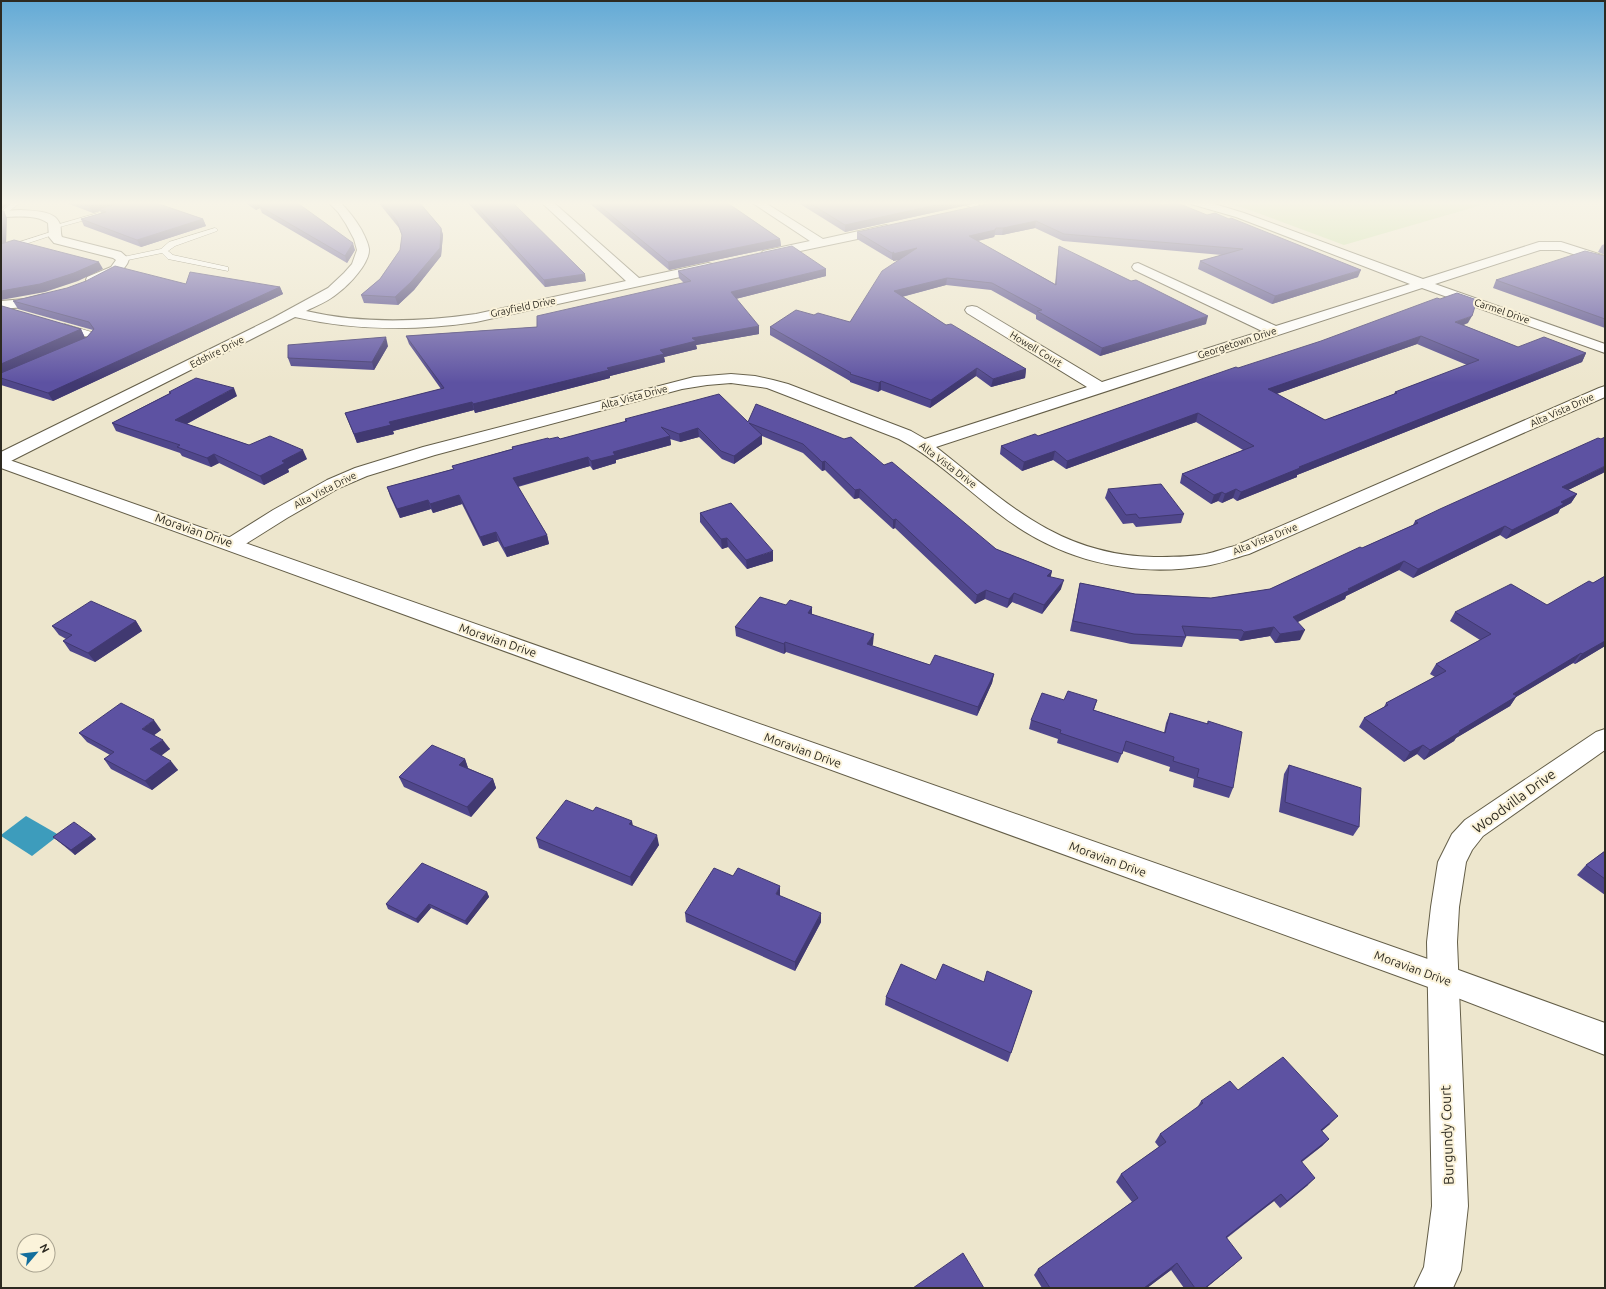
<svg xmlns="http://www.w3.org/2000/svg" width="1606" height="1289" font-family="Ubuntu,sans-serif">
<rect width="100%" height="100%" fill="#ede6cd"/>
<path fill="#c3de9f" d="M1222,202H1492L1344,245L1244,208Z"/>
<path fill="#3d9cbc" d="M26,816L59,835L32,856L1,836V835Z"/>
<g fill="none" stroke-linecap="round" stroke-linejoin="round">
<g stroke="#645e48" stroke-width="1">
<g id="service">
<path d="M13,202H21L4,215L1,216V212Z"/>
<path d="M98,213L100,214V216L56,228L53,226Z"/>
<path d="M215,228L217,229V231L175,246L168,251L173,255L228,267V271L168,259L162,253L123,261L119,259L123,257L161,249L169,242Z"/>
<path d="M54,231L56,232V234L1,252V248Z"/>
<path d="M65,324L95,333L97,337L86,346H80L79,344L88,337L62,329L61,327Z"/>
</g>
</g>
<g stroke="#645e48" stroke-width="2">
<g id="minor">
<path d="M328,202H340C348,210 355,219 361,229C364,235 368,242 369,249C370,263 349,285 338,293C329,301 316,306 306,311C362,324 419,322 476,314L626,281L541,202H553L639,278L708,263L712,264L714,267L712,270L476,322C415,331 356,331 295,317L7,463L1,464V452L273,318L328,288L344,273L352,264L357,250L354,239L346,224L338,212Z"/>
<path d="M751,202H764L823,239L886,225L890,227L892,229L890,231L886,233L767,258L763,257L761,254L763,251L810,241Z"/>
<path d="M961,202H975L984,208L978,211Z"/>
<path d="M1190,202H1208L1244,213L1423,279L1539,242H1561L1605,256V264L1560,250H1540L1435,284L1605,344V353L1422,288L936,447C1007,503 1058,555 1154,557C1171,557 1189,557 1206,554C1216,552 1225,548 1235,546L1599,388L1605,386V397L1249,554C1234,558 1220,564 1205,566C1130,578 1058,560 998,513C965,488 935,458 899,439L767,388L731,383L707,385L682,389L435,455L367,476L339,488L287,518L239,548L232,550L225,548L222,544L225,540L273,510L327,480L355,468L423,447L694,377L731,374L755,376L773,380L788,384L911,431L925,439L1087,387L967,313L965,310L967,307L972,306L977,307L1102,382L1262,331L1134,270L1132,267L1134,264L1138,263L1276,326L1410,284L1236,217L1191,204Z"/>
<path d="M21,210C32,211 53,210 59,222C62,227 60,233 62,237L121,252L129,259C126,273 100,286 87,283L86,280L87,277L111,267L116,260L113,258L54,243L49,237L48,223C36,214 16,217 1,217V211Z"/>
<path d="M45,294L50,295L52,298L50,301L25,307L1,309V301L25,299Z"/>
<path d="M1605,729V750L1483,836L1472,850L1466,862L1459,907L1457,942L1468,1206L1461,1270L1453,1288H1414L1424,1267L1432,1206L1427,942L1431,907L1438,862L1452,834L1465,820L1596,732Z"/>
</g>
</g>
<g stroke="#645e48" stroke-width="2">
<path id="tertiary" d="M1,457L1442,964L1605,1023V1055L1442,992L1,468Z"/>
</g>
<use href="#service" fill="#fff" fill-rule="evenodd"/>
<use href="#minor" fill="#fff" fill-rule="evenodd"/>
<use href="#tertiary" fill="#fff" fill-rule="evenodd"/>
</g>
<g fill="#50478b" fill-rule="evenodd">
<path d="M64,202H153L203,219L206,226L141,247L84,226L81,219L101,213L100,211L93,213Z"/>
<path d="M244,202H296L355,250L347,263L262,213L260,208L256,210Z"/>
<path d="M378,202H419L441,228L443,235L441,256L414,290L398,305L364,303L361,295L380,279L400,250L402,236L399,228Z"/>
<path d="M467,202H512L586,281L545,287Z"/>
<path d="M588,202H726L780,239L781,246L669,270Z"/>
<path d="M797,202H981L845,232Z"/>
<path d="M1155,202L1358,277L1272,304L1198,269L1200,261L1222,255L1063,241L1035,228L1002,235H995L994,237L978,241L1055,284L1058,254L1059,246L1206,324L1100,356L1036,319V315L991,290L946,285L902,297L946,325L1026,369L1025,378L991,387L976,376L930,408L881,390L878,392L850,382V381L770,335V327L814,315L850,322L900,260L893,261V260H892L857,239V232Z"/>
<path d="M1605,244V255L1598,252L1602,245Z"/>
<path d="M1605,256V328L1493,288L1496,280Z"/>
<path d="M826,269V276L736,299L759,334L696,345L697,349L664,357L665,362L610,376V378L475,413L474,410L393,431L394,434L357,443L345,413L441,389L409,344L406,336L537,327L684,283L679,278L678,271Z"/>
<path d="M186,284L280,287L283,294L53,401L1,385V306L81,329L85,338L87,337L93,330L18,309L13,301Z"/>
<path d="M1468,323L1463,325L1518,347L1586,353L1582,362L1297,475V477L1237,501L1233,498L1222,503L1218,501L1211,504L1180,483L1182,474L1243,450L1196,422L1066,469L1053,460L1022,471L1000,454L1001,446L1038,436L1238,368ZM1417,344L1467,365L1395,392L1394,394L1325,420L1276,394Z"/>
<path d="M388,346L374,370L291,366L288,358Z"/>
<path d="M169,392L237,396L187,424L249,445L307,459L288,469L289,472L264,485L219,463L211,467L182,456L180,453L116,431L112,423L170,393Z"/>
<path d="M625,419L748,422L884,465L996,549L1052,571L1050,577L1061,589L1042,614L1012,602L1007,608L985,599L975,604L895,528L893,529L859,498L854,499L825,470L822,471L803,453L762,436V444L734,464L722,459L699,437L680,442L670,439L671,445L616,460V463L593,470L590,466L518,487L547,535L549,544L507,557L498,541L483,546L462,504L433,513L431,509L400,518L390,496L387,487L453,469L452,466L512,449V447L549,439H560L625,422Z"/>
<path d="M1605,472L1568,490L1577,494L1571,503L1560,509L1558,513L1506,539L1500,535L1413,578L1399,570L1346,596L1345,599L1298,622L1300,640L1275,643L1270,636L1240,641L1238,639L1185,636L1186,637L1182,647L1131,644L1070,631L1080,583L1135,594L1211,598L1270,589L1362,548L1413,525L1415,521Z"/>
<path d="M1108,489L1184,514L1181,523L1136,527L1133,523L1123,524L1105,498Z"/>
<path d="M700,513L773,561L747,569L728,547L722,549L700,522Z"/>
<path d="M1605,576V646L1575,664L1573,663L1516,697L1510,706L1456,738L1454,741L1424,760L1417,754L1404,762L1359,727L1364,718L1384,707L1386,703L1435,677L1430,674L1436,664L1480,640L1450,621L1455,612L1547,605L1593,583Z"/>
<path d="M786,605L812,607V614L873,644L872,646L930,665L994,674L992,683L977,716L786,652L784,654L736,636L735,627Z"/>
<path d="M136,621L142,631L95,662L70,651L63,641L66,639L59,635L52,626Z"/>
<path d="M1064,700H1097L1094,710L1164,733L1166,723L1170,713L1207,724L1208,721L1233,788L1229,798L1193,787L1194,779L1169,771L1170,767L1123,751L1118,763L1057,743L1058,739L1029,729L1031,720Z"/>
<path d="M161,730L154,735L170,749L161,755L178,770L152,790L111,769L104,759L110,755L87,742L79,733Z"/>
<path d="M465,759L468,768L493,779L496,788L471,817L404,787L399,777Z"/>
<path d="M1289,765L1359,827L1353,836L1279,812L1284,774Z"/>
<path d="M633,826L659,845L632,886L539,848L536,838Z"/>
<path d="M92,835L96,839L75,855L58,841L53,837Z"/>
<path d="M1605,851V895L1577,875L1586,865Z"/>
<path d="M487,892L489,897L467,925L431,908L418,923L388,909L386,904Z"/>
<path d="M780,896L821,922L795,971L686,922L685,913Z"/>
<path d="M936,980L984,982L1032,991L1008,1062L885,1005L886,997Z"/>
<path d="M1238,1090L1330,1124L1322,1131L1329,1139L1322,1146L1302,1162L1308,1185L1280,1208L1274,1201L1227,1238L1235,1264L1206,1288H1184L1171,1270L1147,1288H1042L1034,1275L1038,1269L1132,1202L1116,1182L1121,1174L1159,1147L1155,1142L1160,1134L1197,1108L1201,1101Z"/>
</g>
<g fill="#413971">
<path d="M1,202H9L8,204L1,210Z"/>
<path d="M100,202H127L99,209L100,211L93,213L89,206Z"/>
<path d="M258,202L260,208L256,210L253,203Z"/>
<path d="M950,202H981L845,232V225Z"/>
<path d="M4,211L7,218L6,245L1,247V238Z"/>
<path d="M203,219L206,226L141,247L137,240Z"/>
<path d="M1036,221L1035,228L1002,235L1003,228Z"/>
<path d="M441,228L443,235L441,256L414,290L398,305L395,297Z"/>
<path d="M996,228L994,237L968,243L969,236Z"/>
<path d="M780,239L781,246L669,270L668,262Z"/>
<path d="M353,243L355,250L347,263L345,256Z"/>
<path d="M917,248V256L893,261V260H892V253Z"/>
<path d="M99,262L103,269L78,281L45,292L1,300V291Z"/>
<path d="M826,269V276L731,300V292Z"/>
<path d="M1361,270L1358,277L1272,304L1275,296Z"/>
<path d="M585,274L586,281L545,287L544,280Z"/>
<path d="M947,278L946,285L893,299L894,291Z"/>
<path d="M280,287L283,294L53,401L48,393Z"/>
<path d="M1208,316L1206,324L1100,356L1102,348Z"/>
<path d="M1472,316L1468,323L1451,330L1455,322Z"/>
<path d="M759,326V334L696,345L697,349L664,357L665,362L610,376V378L475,413L473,404L607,368L660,350L692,338Z"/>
<path d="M81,329L85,338L1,375V364Z"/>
<path d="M1421,336L1417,344L1265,398L1268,389Z"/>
<path d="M386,337L388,346L374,370L372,362Z"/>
<path d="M1586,353L1582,362L1297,475V477L1237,501L1241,492L1299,467Z"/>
<path d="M977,368L976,376L930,408L931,400Z"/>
<path d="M1026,369L1025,378L991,387L993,379Z"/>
<path d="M881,381V390L878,392L879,383Z"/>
<path d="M234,388L237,396L179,428L175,420Z"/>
<path d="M472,402L474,410L393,431L394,434L357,443L354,434L389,422Z"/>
<path d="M1198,413L1196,422L1066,469L1067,461Z"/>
<path d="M698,428L699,437L680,442L679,434Z"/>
<path d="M762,435V444L734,464V456Z"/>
<path d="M670,436L671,445L616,460V463L593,470L591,461L613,452Z"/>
<path d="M303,450L307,459L288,469L289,472L264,485L260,476L282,461Z"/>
<path d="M1055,451L1053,460L1022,471L1024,462Z"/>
<path d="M214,454L219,463L211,467L207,458Z"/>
<path d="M588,457L590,466L515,487L513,478Z"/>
<path d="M825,461V470L822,471V462Z"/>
<path d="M1605,466V472L1556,496L1562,487Z"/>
<path d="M860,489L859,498L854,499L855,490Z"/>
<path d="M1236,489L1233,498L1222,503L1225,494Z"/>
<path d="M1222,492L1218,501L1211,504L1214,495Z"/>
<path d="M1577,494L1571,503L1560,509L1558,513L1506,539L1512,530L1561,502Z"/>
<path d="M459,495L462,504L433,513L430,504Z"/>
<path d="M428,500L431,509L400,518L397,509Z"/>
<path d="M896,519L895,528L893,529V520Z"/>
<path d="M1505,526L1500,535L1413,578L1418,569Z"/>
<path d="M496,532L498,541L483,546L480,537Z"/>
<path d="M547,535L549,544L507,557L504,548Z"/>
<path d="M727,538L728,547L722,549L721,539Z"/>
<path d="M773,551V561L747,569L746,560Z"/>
<path d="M1404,561L1399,570L1346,596L1345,599L1289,626L1293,617L1348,589Z"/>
<path d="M1052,571L1050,580L1047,576Z"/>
<path d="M1064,580L1061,589L1042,614L1044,605Z"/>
<path d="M986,590L985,599L975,604L977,595Z"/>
<path d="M1014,593L1012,602L1007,608L1009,599Z"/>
<path d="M812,607V616L808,613Z"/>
<path d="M136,621L142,631L95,662L88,653Z"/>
<path d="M1274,627L1270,636L1240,641L1244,632Z"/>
<path d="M1305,630L1300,640L1275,643L1280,634Z"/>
<path d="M874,634L873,644L867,654V644Z"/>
<path d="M1605,641V646L1575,664L1582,654Z"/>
<path d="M785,642L786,652L784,654V644Z"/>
<path d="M1581,653L1573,663L1516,697L1510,706L1456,738L1454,741L1424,760L1430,750L1513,694Z"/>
<path d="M994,674L992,683L977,716L978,707Z"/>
<path d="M154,720L161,730L149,739L142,729Z"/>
<path d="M163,740L170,749L157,759L150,749Z"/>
<path d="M1423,745L1417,754L1404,762L1410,752Z"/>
<path d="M465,759L468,768L459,765Z"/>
<path d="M171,761L178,770L152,790L145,781Z"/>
<path d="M493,779L496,788L471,817L467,807Z"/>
<path d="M632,821L634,831L629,824Z"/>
<path d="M92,835L96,839L75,855L71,850Z"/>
<path d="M657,835L659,845L632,886L630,877Z"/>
<path d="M780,886V896L776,894Z"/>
<path d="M487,892L489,897L467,925L465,921Z"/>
<path d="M429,904L431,908L418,923L416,919Z"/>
<path d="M821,913V922L795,971V962Z"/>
<path d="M1338,1116L1330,1124L1313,1138L1321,1130Z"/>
<path d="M1329,1139L1322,1146L1293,1168L1301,1161Z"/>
<path d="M1315,1178L1308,1185L1280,1208L1287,1201Z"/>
<path d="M1281,1194L1274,1201L1219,1243L1226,1237Z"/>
<path d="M1242,1258L1235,1264L1206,1288H1205Z"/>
<path d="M1177,1263L1171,1270L1147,1288H1144Z"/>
</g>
<g fill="#5d52a2" stroke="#413971" fill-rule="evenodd">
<path d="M80,202H100L89,206Z"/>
<path d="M123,202H153L203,219L137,240L81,219L106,212L99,209Z"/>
<path d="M258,202H296L353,243L345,256L259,206Z"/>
<path d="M382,202H419L441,228L440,248L411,282L395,297L361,295L380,279L400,250L402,235L397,221Z"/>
<path d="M472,202H512L585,274L544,280Z"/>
<path d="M595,202H726L780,239L668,262Z"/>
<path d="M808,202H950L845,225Z"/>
<path d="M996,202H1155L1162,205L1172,203L1180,204L1207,215L1215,213L1229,219L1231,218L1361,270L1275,296L1200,261L1243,249L1064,234L1036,221L1003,228H996L995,230L969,236L1056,285L1059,246L1131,281L1136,280L1208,316L1102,348L1037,311L1042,310L992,283L947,278L894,291L946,325L951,324L1026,369L993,379L977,368L931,400L881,381L879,383L850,374L851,373L770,327L796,310L814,315L818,313L850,322L882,271L917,248L893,254L894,252L892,253L857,232Z"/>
<path d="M1,211H4L2,237L1,238Z"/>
<path d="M14,240L99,262L74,273L40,284L1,291V244Z"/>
<path d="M792,246L826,269L731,292L759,326L692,338L696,341L660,350L664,354L607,368L609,370L473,404L472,402L389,422L391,425L354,434L345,413L444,388L406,336L537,327V316L691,281L678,271Z"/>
<path d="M1585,251L1605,256V319L1496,280Z"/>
<path d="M115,266L186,284L190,272L280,287L48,393L1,378V373L87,337L94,329L89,322L13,301L67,288L86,281Z"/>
<path d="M1457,293L1477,300L1472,316L1455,322L1518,347L1544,337L1586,353L1299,467L1300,468L1241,492L1236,489L1225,494L1222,492L1214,495L1182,474L1254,446L1198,413L1067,461L1055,451L1024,462L1001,446L1035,434L1038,436L1236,367L1238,368L1321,341L1437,298L1440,299ZM1421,336L1479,360L1395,392L1397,393L1325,420L1268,389Z"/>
<path d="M1,306H2L81,329L1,364Z"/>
<path d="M386,337L372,362L288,358V345Z"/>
<path d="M196,378L234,388L175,420L249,445L270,436L303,450L282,461L285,463L260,476L214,454L207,458L177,447L180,445L112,423L171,393L169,392Z"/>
<path d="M719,394L748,422L756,404L844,439L851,437L884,465L892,462L996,549L1052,571L1047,576L1064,580L1044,605L1014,593L1009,599L986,590L977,595L896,519L893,520L860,489L855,490L825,461L822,462L803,444L749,423L762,435L734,456L721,451L698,428L679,434L661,427L670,436L613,452L615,455L591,461L588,457L513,478L547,535L504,548L496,532L480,537L459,495L430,504L428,500L397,509L387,487L454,469L452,466L513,449L512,447L548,438L549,439L558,437L560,439L627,421L625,419Z"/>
<path d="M1605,437V466L1562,487L1577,494L1561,502L1564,504L1512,530L1505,526L1418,569L1404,561L1348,589L1350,590L1293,617L1305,630L1280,634L1274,627L1244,632L1242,630L1182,626L1186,637L1134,634L1073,621L1080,583L1135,594L1211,598L1270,589L1360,547L1362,548L1418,523L1415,521L1440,509L1598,438L1601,439Z"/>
<path d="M1161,484L1184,514L1139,518L1136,514L1126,515L1108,489Z"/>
<path d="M731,503L773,551L746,560L727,538L721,539L700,513Z"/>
<path d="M1605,576V641L1582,654L1581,653L1513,694L1517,696L1459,731L1460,732L1430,750L1423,745L1410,752L1364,718L1388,705L1386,703L1446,671L1436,664L1491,634L1455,612L1511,584L1547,605L1589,581L1593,583Z"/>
<path d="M760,597L786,605L790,600L812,607L808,613L874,634L867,644L930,665L935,655L994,674L978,707L785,642L784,644L735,627Z"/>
<path d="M91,601L136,621L88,653L63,641L72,635L52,626Z"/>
<path d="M1068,691L1097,700L1093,710L1165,733L1170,713L1208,724V721L1242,732L1233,788L1197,777L1199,769L1173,761L1174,757L1126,741L1122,754L1060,733L1061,730L1031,720L1042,693L1064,700Z"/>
<path d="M121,703L154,720L142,729L163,740L150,749L171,761L145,781L104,759L114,752L79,733Z"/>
<path d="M432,745L465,759L459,765L493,779L467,807L399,777Z"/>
<path d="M1289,765L1361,788L1359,827L1285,802Z"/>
<path d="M566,800L593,811L596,807L632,821L629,824L657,835L630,877L536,838Z"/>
<path d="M74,822L92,835L71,850L53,837Z"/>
<path d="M1605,851V879L1586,865Z"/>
<path d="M422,863L487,892L465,921L429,904L416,919L386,904Z"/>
<path d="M714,868L733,876L738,868L780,886L776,894L821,913L795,962L685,913Z"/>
<path d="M901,964L936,980L943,964L984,982L987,971L1032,991L1011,1053L886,997Z"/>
<path d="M1283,1057L1338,1116L1321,1130L1329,1139L1301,1161L1315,1178L1287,1201L1281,1194L1226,1237L1242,1258L1205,1288H1195L1177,1263L1144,1288H1050L1038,1269L1138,1198L1121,1174L1166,1142L1160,1134L1203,1103L1201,1101L1230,1081L1238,1090Z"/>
<path d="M963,1253L984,1288H913Z"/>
</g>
<linearGradient id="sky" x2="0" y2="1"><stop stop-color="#63aad6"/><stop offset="0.53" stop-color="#f7f4e8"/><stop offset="1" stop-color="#f7f4e8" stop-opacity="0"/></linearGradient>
<rect width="1606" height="383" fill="url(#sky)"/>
<g text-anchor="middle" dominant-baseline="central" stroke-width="4" stroke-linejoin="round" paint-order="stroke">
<g font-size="10" fill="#2d2a21" stroke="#fbf3da">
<text transform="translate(523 307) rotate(-12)">Grayfield Drive</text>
<text transform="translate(1502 311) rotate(19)">Carmel Drive</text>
<text transform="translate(1237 343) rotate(-18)">Georgetown Drive</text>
<text transform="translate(1036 349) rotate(31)">Howell Court</text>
<text transform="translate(217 352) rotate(-27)">Edshire Drive</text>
<text transform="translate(634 397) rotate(-15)">Alta Vista Drive</text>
<text transform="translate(1562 410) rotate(-24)">Alta Vista Drive</text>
<text transform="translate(948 465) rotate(37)">Alta Vista Drive</text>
<text transform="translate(325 490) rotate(-27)">Alta Vista Drive</text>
<text transform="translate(1265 539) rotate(-22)">Alta Vista Drive</text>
</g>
<g font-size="12" fill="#2d2a21" stroke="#fbf3da">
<text transform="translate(194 530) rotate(19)">Moravian Drive</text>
<text transform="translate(498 640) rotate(19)">Moravian Drive</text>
<text transform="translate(803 750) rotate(20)">Moravian Drive</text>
<text transform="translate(1108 859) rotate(20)">Moravian Drive</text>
<text transform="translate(1413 968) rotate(20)">Moravian Drive</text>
</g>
<g font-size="14" fill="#2d2a21" stroke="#fbf3da">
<text transform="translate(1514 801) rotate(-36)">Woodvilla Drive</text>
<text transform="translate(1447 1135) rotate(-92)">Burgundy Court</text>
</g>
</g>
<rect width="1606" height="1289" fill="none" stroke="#2d2a21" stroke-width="4"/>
<g transform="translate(36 1253) rotate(62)"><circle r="19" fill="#fbf3da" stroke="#a9a390"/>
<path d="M0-3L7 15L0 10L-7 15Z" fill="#136e9d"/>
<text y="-6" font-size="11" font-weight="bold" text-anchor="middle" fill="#2d2a21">N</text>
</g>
</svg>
